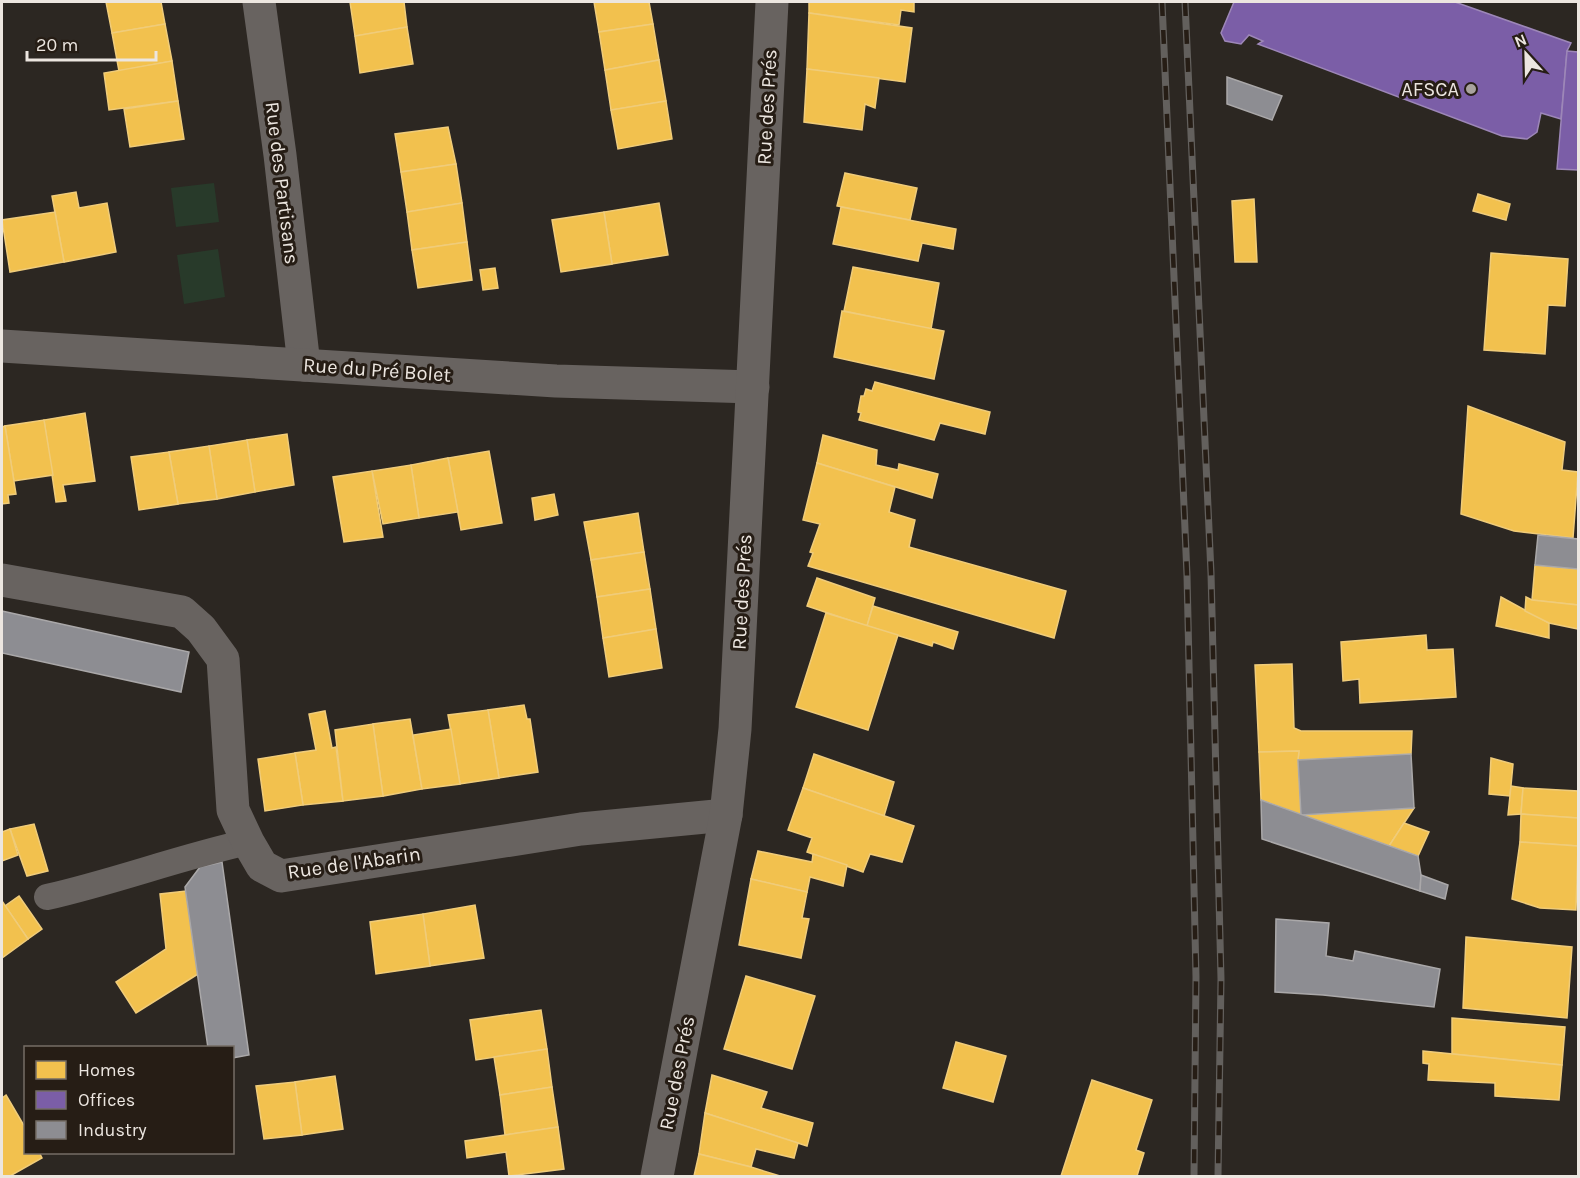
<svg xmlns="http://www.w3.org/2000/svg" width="1580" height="1178" font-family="Karla,sans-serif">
<rect width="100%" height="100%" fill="#2c2722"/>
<g fill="#283a2a">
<path d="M214,183L219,222L176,227L171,188Z"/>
<path d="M218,249L225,297L184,304L177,255Z"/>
</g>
<g fill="#f2c14e" stroke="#f0cc7a" stroke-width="1.5">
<path d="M106,2H161L165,24L112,33Z"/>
<path d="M350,2H404L407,27L355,36Z"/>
<path d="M594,2H649L653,24L599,32Z"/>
<path d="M809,2H914V12L901,10L899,25L809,13Z"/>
<path d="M809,13L912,28L905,82L807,69Z"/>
<path d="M165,24L172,61L119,71L112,33Z"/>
<path d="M653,24L659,60L605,70L599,32Z"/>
<path d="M407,27L413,64L360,73L355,36Z"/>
<path d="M659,60L666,101L611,110L605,70Z"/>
<path d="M172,61L178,101L109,110L104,73Z"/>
<path d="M807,69L879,78L875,108L865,104L862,130L804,122Z"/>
<path d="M178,101L184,139L130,147L124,109Z"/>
<path d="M666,101L672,139L618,149L611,110Z"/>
<path d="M448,127L456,164L401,172L395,134Z"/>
<path d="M456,164L462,203L407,212L401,172Z"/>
<path d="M845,173L917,188L910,220L837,206Z"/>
<path d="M76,192L79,208L107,203L116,252L64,262L52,196Z"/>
<path d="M1478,194L1510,204L1506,220L1473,211Z"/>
<path d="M1254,199L1257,262H1235L1232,201Z"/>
<path d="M462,203L467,242L412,250L407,212Z"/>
<path d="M659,203L668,255L612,264L604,212Z"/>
<path d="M841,207L956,229L953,249L922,243L918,261L833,244Z"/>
<path d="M55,212L64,262L10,272L2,220Z"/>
<path d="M604,212L612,264L561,272L552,220Z"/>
<path d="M467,242L472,280L418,288L412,250Z"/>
<path d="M1491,253L1568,259L1565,306L1548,305L1545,354L1484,350Z"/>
<path d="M853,267L939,283L931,329L844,311Z"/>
<path d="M495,268L498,288L483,290L480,270Z"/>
<path d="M842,311L944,331L934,379L834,357Z"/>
<path d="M875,382L990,412L985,434L940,423L934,440L859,420L861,413L858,412L861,396H864L866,389L872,391Z"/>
<path d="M1468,406L1565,442L1562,470L1578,472L1573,538L1514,531L1461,514Z"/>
<path d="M85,413L95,481L63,485L66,501L56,502L44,420Z"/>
<path d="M44,420L53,475L14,481L5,426Z"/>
<path d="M5,426L16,494L8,495L9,503L2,504V427Z"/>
<path d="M287,434L294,485L255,492L247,440Z"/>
<path d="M823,435L877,450L876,465L898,470L899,464L938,474L932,498L817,463Z"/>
<path d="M247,440L255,492L217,499L209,446Z"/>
<path d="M209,446L217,499L178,504L169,452Z"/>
<path d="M489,451L502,523L461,530L448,458Z"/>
<path d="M169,452L178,504L139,510L131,457Z"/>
<path d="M448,458L458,512L419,518L411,465Z"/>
<path d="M817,463L895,487L889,512L915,520L909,547L1066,591L1054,638L808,566L813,553L810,552L820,524L803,520Z"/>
<path d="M411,465L419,518L383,524L372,471Z"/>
<path d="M372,471L383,537L344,542L333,477Z"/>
<path d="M554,494L558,515L535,520L532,498Z"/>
<path d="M638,513L644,552L591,560L584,522Z"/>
<path d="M644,552L650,589L597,597L591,560Z"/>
<path d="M1535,565L1578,569V605L1532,600Z"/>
<path d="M817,578L875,598L867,626L807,606Z"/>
<path d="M650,589L656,629L603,638L597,597Z"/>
<path d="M1501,597L1549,623V638L1496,626Z"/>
<path d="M1526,597L1532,600L1578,605V629L1549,623L1525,611Z"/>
<path d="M873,606L958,632L953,649L933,642L932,646L867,626Z"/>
<path d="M826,613L898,635L868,730L796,707Z"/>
<path d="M656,629L662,668L609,677L603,638Z"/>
<path d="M1426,635L1427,650L1453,649L1456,697L1360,703L1359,679L1343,681L1341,642Z"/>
<path d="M1292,664L1294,728L1301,731H1412L1411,754L1298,760L1299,751L1259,752L1255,665Z"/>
<path d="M524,705L527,719H530L538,772L499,778L488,710Z"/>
<path d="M488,710L499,778L460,784L448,715Z"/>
<path d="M325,711L332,748L336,747L343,801L303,805L295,753L316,750L309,714Z"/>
<path d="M410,719L422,789L383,796L373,724Z"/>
<path d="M373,724L383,796L343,801L335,730Z"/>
<path d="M451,729L460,784L422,789L413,735Z"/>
<path d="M1299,751L1298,760L1301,815L1261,800L1259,752Z"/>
<path d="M295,753L303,805L265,811L258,759Z"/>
<path d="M814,754L894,782L884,816L803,788Z"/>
<path d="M1491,758L1513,764L1510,796L1489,794Z"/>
<path d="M1511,786L1523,788L1521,814L1508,815Z"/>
<path d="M803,788L914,826L902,862L870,854L863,872L807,852L812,838L788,830Z"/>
<path d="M1523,788L1578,791V818L1521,814Z"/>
<path d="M1414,808L1389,846L1301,815Z"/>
<path d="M1521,814L1578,818V846L1520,842Z"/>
<path d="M1404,823L1429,832L1418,856L1389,846Z"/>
<path d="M34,824L48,871L27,876L10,829Z"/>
<path d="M10,829L18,855L2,861V832Z"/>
<path d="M1520,842L1578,846L1576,910L1540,908L1512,899Z"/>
<path d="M758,851L812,862L813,854L847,865L843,886L810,877L807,892L751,879Z"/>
<path d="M751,879L807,892L802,918L809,919L801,958L739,945Z"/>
<path d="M186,891L198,974L136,1013L116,982L166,949L160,894Z"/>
<path d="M19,896L42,929L28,939L5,906Z"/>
<path d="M2,901L28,939L2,958Z"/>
<path d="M475,905L484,958L430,966L423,914Z"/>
<path d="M423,914L430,966L376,974L370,922Z"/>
<path d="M1466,937L1572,947L1567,1018L1463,1008Z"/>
<path d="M746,976L815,996L792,1069L724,1049Z"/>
<path d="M541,1010L547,1049L476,1060L470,1020Z"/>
<path d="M1452,1018L1565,1027L1562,1065L1452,1054Z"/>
<path d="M956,1042L1006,1056L993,1102L943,1088Z"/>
<path d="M547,1049L552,1087L500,1095L494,1057Z"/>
<path d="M1423,1051L1562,1065L1559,1100L1495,1096V1083L1428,1080L1429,1064L1423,1063Z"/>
<path d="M712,1075L767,1092L761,1108L813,1123L807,1146L705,1113Z"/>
<path d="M335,1076L343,1129L302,1135L295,1082Z"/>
<path d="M1092,1080L1152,1100L1136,1150L1144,1153L1137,1176H1061Z"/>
<path d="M295,1082L302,1135L264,1139L256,1086Z"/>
<path d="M552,1087L558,1127L505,1135L500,1095Z"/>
<path d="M6,1095L26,1129V1152H39L42,1158L10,1176H2V1098Z"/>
<path d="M705,1113L798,1143L794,1158L756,1149L751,1167L699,1154Z"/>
<path d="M558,1127L564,1169L509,1176L506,1152L467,1158L465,1141Z"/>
<path d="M699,1154L751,1167L780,1176H694Z"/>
</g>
<g fill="#7b5ea7" stroke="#9d87b8" stroke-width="1.5">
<path d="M1234,2H1455L1571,43L1567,51L1561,119L1541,113L1537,132L1527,139L1502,136L1258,44L1263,41L1249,35L1241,44L1225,41L1221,33Z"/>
<path d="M1567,51L1578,52V170L1557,169Z"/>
</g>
<g fill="#8d8d92" stroke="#aaa8a9" stroke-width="1.5">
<path d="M1227,77L1282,96L1272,120L1227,104Z"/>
<path d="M1538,535L1578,539V569L1535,565Z"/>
<path d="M2,611L189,652L181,692L2,653Z"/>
<path d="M1411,754L1414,808L1301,815L1298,760Z"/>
<path d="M1261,800L1418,856L1421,875L1420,891L1262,839Z"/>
<path d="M222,862L249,1055L232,1058V1048H208L185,887L200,867Z"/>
<path d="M1421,875L1448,885L1445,899L1420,891Z"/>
<path d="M1276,919L1329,923L1326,956L1353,961L1355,951L1440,969L1434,1007L1323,995L1275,992Z"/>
</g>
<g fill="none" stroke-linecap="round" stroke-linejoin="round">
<path stroke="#686360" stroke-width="26" d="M47,897C114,882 180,857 248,842"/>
<g stroke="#686360" stroke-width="33">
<path d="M259,2L280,155L304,365"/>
<path d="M2,346L556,381L753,387"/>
<path d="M2,580L182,612L201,629L223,659L233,810L248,842L262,866L281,876L581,829L726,815"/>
<path d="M657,1176L726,815L735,729L772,2"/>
</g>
<g stroke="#63605d" stroke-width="7">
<g id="rail">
<path d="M1162,2L1187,575L1196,977L1194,1176"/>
<path d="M1185,2L1211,573L1221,979L1218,1176"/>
</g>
</g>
<use href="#rail" stroke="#261d15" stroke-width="4.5" stroke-dasharray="14" stroke-linecap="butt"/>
</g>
<circle fill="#a9a39e" stroke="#261d15" stroke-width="2" cx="1471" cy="89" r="6"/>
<g text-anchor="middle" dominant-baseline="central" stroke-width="6" stroke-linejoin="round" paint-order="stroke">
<g font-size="20" fill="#ece6e0" stroke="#261d15" text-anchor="end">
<text x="1459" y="89">AFSCA</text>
</g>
<g font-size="20" fill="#ece6e0" stroke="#261d15">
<text transform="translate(767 107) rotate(-87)">Rue des Prés</text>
<text transform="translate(282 183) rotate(83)">Rue des Partisans</text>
<text transform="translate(377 370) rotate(4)">Rue du Pré Bolet</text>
<text transform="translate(742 592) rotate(-87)">Rue des Prés</text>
<text transform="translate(354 863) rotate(-8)">Rue de l'Abarin</text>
<text transform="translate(677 1073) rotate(-79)">Rue des Prés</text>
</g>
</g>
<rect width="1580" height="1178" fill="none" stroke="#ece6e0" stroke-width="6"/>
<rect x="24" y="1046" width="210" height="108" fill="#261d15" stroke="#756d66" stroke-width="1.5"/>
<rect x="36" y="1061" width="30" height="18" fill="#f2c14e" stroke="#756d66" stroke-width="1.5"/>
<text x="78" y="1076" font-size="18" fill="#ece6e0">Homes</text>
<rect x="36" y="1091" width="30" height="18" fill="#7b5ea7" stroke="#756d66" stroke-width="1.5"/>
<text x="78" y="1106" font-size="18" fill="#ece6e0">Offices</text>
<rect x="36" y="1121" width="30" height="18" fill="#8d8d92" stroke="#756d66" stroke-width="1.5"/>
<text x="78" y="1136" font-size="18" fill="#ece6e0">Industry</text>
<g transform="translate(1526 54) rotate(338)" stroke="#261d15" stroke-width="4.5" paint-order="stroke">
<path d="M0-4.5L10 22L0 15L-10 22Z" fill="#ece6e0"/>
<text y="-9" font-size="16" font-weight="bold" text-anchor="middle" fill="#ece6e0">N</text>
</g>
<path d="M27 51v9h129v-9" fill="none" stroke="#ece6e0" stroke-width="3"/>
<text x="36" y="51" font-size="18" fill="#ece6e0" stroke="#261d15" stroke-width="4.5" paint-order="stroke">20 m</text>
</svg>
